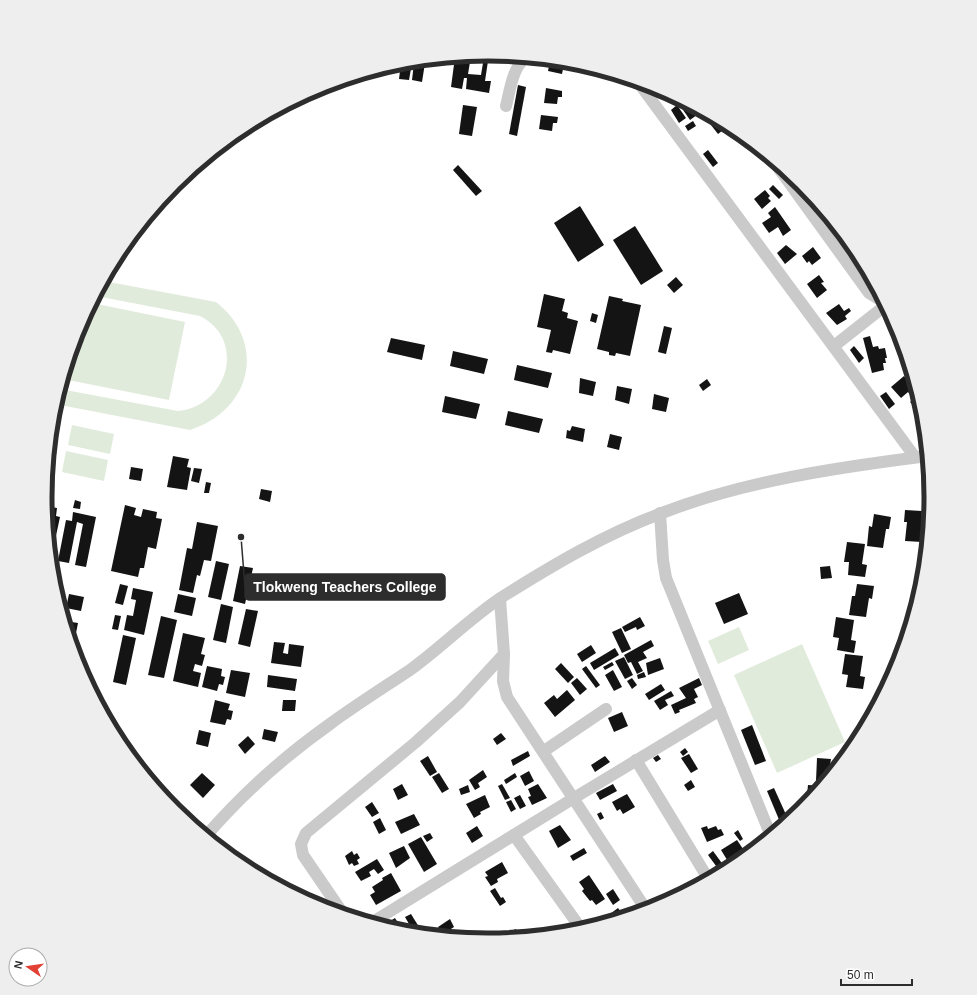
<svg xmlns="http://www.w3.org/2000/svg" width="977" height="995" font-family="Helvetica,sans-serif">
<rect width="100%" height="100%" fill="#fff"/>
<g fill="#e1ebdb">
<path d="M104,281L216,302C268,343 251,411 190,430L55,404L60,389L178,411C228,406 247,340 200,316L96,296Z"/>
<path d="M92,303L185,322L169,400L63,379L79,328Z"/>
<path d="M72,425L114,434L110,454L68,445Z"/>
<path d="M66,451L108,460L104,481L62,472Z"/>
<path d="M739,627L749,650L718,664L708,641Z"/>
<path d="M802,644L845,742L777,773L734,675Z"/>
</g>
<g fill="#141414" fill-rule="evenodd">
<path d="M489,54L510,56L509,60L495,58V62L488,61L485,81H491L489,93L466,89L467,78H464L462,89L451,87L455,57L468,56L467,58H471V56ZM470,62L483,63L481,75L468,74Z"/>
<path d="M423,60L422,63H425L422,82L412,80L414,63H412L409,80L399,79L401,63Z"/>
<path d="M550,61L564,64L562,74L548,71Z"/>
<path d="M518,85L526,87L517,136L509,134Z"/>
<path d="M546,88L562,91V97H558L557,104L544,103Z"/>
<path d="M686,103L700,110L701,112L690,120L681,107Z"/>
<path d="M463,105L477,107L472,136L459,134Z"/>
<path d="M677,105L686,118L679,123L671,110Z"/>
<path d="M541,115L558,117L557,123H553L552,131L539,129Z"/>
<path d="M716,119L723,122L727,127L718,134L711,125Z"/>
<path d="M693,121L696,126L688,131L685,126Z"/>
<path d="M708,150L718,163L713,167L703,154Z"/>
<path d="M458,165L482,191L476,196L453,170Z"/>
<path d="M773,185L783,195L779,199L769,189Z"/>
<path d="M765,190L770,196L768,198L771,201L762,209L754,199Z"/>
<path d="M580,206L604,245L578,262L554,223Z"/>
<path d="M775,207L791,230L783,236L778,227L769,233L762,223L771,217L768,213Z"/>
<path d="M635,226L663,271L641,285L613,240Z"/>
<path d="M786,245L797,254L785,264L777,253Z"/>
<path d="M813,247L821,258L812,265L809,261L807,263L802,256Z"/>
<path d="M819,275L824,282L821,283L827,290L817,298L807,284Z"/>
<path d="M676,277L683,285L674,293L667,285Z"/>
<path d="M544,294L565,299L562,311L568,313L567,318L578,321L570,354L553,350L552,353L546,352L551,330L537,327Z"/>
<path d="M609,296L623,299L622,301L641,305L630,356L616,353L615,356L609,355V352L597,349Z"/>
<path d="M839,304L844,311L849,308L851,311L845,316L847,319L837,325L826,313Z"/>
<path d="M592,313L598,315L596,323L590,321Z"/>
<path d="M664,326L672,328L666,354L658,352Z"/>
<path d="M870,336L873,347L878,346L879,349L885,348L887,358H885L886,363H883L884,370L872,373L863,338Z"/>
<path d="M391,338L425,345L422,360L387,352Z"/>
<path d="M854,346L864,358L859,363L850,350Z"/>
<path d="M453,351L488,359L484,374L450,366Z"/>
<path d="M517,365L552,373L548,388L514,380Z"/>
<path d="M904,376L910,383L914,380L922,405L917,409L910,402L914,399L908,392L901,398L891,387Z"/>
<path d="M580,378L596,382L593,396L579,393Z"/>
<path d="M707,379L711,385L703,391L699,385Z"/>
<path d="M617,386L632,389L629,404L615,400Z"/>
<path d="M886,392L895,404L889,409L880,396Z"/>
<path d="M654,394L669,398L666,412L652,409Z"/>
<path d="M445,396L480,404L476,419L442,412Z"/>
<path d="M508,411L543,419L539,433L505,425Z"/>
<path d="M572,426L585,429L583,442L566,438L567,430L570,431Z"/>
<path d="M610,434L622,437L619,450L607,447Z"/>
<path d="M173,456L189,459L187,467L191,468L187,490L167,487Z"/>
<path d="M131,467L143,469L141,481L129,479Z"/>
<path d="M194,468L202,469L199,483L191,481Z"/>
<path d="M206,482L211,483L209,493H204Z"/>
<path d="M261,489L272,491L270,502L259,499Z"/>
<path d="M75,500L81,502L80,509L73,508Z"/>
<path d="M125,505L136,508L134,515L141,517L143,509L157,512L156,518L162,519L156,549L148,547L144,568H140L138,577L111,571Z"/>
<path d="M46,506L57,508L56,516L60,517L51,559L47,522L49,516L47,515Z"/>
<path d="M905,510L922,511L921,523H924L922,542L905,541L907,522H904Z"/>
<path d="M73,512L96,517L86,567L75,565L83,524L77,522L69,563L58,561L66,520L72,521Z"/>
<path d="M874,514L891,517L889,529H886L883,548L867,546L869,526L872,527Z"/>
<path d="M197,522L218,526L211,561L204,560L200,576L197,575L193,593L179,590L187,548L192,549Z"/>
<path d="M847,542L865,544L862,564L867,565L865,577L848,575L849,562H844Z"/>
<path d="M919,550L927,551L923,584L919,583L923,561L918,560Z"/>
<path d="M216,561L229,564L221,600L208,597Z"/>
<path d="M240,566L253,568L245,604L233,601Z"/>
<path d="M830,566L832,578L821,579L820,567Z"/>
<path d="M120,584L128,586L123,605L115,603Z"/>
<path d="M857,584L874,586L872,599L869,598L866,617L849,615L852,596H855Z"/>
<path d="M133,588L153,592L144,635L124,630L127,615L133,616L136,600L131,599Z"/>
<path d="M739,593L748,614L724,624L715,603Z"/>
<path d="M69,594L84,597L81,611L66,608Z"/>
<path d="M178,594L196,598L192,616L174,612Z"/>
<path d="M221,604L233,607L226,643L213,640Z"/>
<path d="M246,609L258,611L250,647L238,644Z"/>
<path d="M115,615L121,616L118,630L112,629Z"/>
<path d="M161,616L177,620L164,678L148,675Z"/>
<path d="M640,617L645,626L637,630L636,627L625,632L622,627Z"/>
<path d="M836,617L854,620L851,640L856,641L854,653L837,650L839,638L833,637Z"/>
<path d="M65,621L78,623L75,638L70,637Z"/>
<path d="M621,628L631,649L622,653L612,632Z"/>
<path d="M183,633L205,638L201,654L205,655L202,666L195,664L193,671L201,673L198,687L173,681Z"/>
<path d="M123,635L136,638L126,685L113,682Z"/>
<path d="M651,640L654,646L643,652L647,658L638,662L643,671L637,674L631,662L628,663L624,655Z"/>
<path d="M274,642L285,643L283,653L288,654L289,644L304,646L301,667L271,663Z"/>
<path d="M591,645L596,653L582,662L577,654Z"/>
<path d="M615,648L619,655L594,670L590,663Z"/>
<path d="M845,654L863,656L860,676L865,677L863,689L846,687L848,675L842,674Z"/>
<path d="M624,657L633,675L625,679L615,661Z"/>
<path d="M76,658L83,660L81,671L79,667Z"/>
<path d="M660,658L664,669L648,675L646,663Z"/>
<path d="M612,662L614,665L605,670L603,667Z"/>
<path d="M561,663L574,677L568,683L555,669Z"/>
<path d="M207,666L222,669L221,676L225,677L223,685L219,684L217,691L202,687Z"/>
<path d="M586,666L600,685L596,688L582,669Z"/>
<path d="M231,670L250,673L245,697L226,693Z"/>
<path d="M613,670L622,687L614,691L605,675Z"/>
<path d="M644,672L646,677L638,679L637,675Z"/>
<path d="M268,675L297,679L295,691L267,687Z"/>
<path d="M577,678L587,689L580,695L571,683Z"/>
<path d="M632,678L637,685L632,689L627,681Z"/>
<path d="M699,678L702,685L694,689L698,697L694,699L696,703L679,710L680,712L675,714L671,705L686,698L679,688Z"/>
<path d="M661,684L665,690L649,700L645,694Z"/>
<path d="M882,689H886L881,700Z"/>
<path d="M567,690L575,700L555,717L544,703L554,695L557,699Z"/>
<path d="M671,691L674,696L665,700L668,705L660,710L654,701Z"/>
<path d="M215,700L230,704L228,710L233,711L231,720L227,719L225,725L210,722Z"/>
<path d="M283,700H296L295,711H282Z"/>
<path d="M622,712L628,726L614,732L608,718Z"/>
<path d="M752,725L766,761L755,765L741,730Z"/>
<path d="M264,729L278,732L275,742L262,739Z"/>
<path d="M199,730L211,733L208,747L196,744Z"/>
<path d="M501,733L506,739L497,745L493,739Z"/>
<path d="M248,736L255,744L245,754L238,745Z"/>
<path d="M685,748L688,752L683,756L680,752Z"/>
<path d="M528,751L530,756L513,766L511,760Z"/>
<path d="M689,754L698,769L691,773L681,758Z"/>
<path d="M658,755L661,759L656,762L653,758Z"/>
<path d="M428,756L437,772L430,776L420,761Z"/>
<path d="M605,756L610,762L595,772L591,765Z"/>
<path d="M817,758L831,759L830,765H835L834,772L826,782L816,781Z"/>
<path d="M483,770L487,777L478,783L480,787L475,790L469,780Z"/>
<path d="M529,771L534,781L525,786L520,776Z"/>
<path d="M202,773L215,785L203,798L190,785Z"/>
<path d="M439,773L449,789L442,793L432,777Z"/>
<path d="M515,773L517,777L506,784L504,780Z"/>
<path d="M691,780L695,787L688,791L684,785Z"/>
<path d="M402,784L408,795L398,800L393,789Z"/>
<path d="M502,784L510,798L505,800L498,786Z"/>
<path d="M538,784L547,798L532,805L528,797L531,796L528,789Z"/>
<path d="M613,784L617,791L600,800L596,793Z"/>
<path d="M468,785L470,792L461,795L459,789Z"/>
<path d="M808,785L822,786L806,806Z"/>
<path d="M774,788L788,819L780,822L767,791Z"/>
<path d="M627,794L635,807L623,814L620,809L617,811L612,802Z"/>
<path d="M485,795L490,807L480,812L481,814L474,818L466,804Z"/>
<path d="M520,795L526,806L520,809L514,798Z"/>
<path d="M511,800L516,809L511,812L506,802Z"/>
<path d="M372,802L379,813L372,817L365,807Z"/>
<path d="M601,812L604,818L600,820L597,814Z"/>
<path d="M414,814L420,825L401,834L395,822Z"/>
<path d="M380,818L386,830L379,834L373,822Z"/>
<path d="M789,820L790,821L782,827L780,824Z"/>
<path d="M560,825L571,840L558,848L549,831Z"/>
<path d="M477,826L483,836L472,843L466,833Z"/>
<path d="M707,826L708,829L716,826L718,830L721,829L724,835L707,842L701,828Z"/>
<path d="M738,830L743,839L740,841L734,833Z"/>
<path d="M430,833L433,838L427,842L423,836Z"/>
<path d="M421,837L437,864L424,872L408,844Z"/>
<path d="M737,840L745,852L729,863L721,850Z"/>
<path d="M404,846L410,858L396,868L389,853Z"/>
<path d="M584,848L587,853L573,861L570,856Z"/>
<path d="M352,851L354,855L357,853L360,858L357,860L359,864L354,866L352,863L349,865L345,856Z"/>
<path d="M713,851L724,866L719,870L708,855Z"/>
<path d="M377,859L384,870L378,874L374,869L369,872L371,876L361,881L355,872Z"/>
<path d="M502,862L508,873L497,879L498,882L491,886L485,877L488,876L485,872Z"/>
<path d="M391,873L401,891L376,905L370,895L375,892L372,887L383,880L382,878Z"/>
<path d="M589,875L605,899L596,905L592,900L590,901L582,891L584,889L579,882Z"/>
<path d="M495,888L501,898L503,897L506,902L500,906L490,891Z"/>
<path d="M613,889L620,900L613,905L606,894Z"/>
<path d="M673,892L679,896L668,902L667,901Z"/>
<path d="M618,908L625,917L615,920L610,914Z"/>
<path d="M411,914L419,927L413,931L405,917Z"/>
<path d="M395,918L401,928L396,931L387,928L389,926L387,923Z"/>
<path d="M450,919L454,927L443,934L438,927Z"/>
<path d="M516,929L518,934L512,937L509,932Z"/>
<path d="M524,931L529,937L515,938Z"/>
</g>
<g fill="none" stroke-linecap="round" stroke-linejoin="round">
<g stroke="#cacaca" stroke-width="12">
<path d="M638,82L915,457"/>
<path d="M506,106C510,91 512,69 525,58"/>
<path d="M772,159L869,293L885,303"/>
<path d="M834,346L886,305"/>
<path d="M660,513L663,560L666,578L771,836"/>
<path d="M500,599L504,654L503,681L507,697L647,911"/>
<path d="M544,751L606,709"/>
<path d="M636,760L709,880"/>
<path d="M514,835L582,930"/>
<path d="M206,836C242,794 285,756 330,724C356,705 383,688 410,670C442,647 470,618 502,597C553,565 605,534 662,513C744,481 840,467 928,456"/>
<path d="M344,915L303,855L301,844L306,833L416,742L460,702L504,654"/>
<path d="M371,923L574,798L720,710"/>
</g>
</g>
<path d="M0 0H977V995H0ZM52 497a436 436 0 1 1 872 0a436 436 0 1 1-872 0Z" fill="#eee" fill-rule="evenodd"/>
<path fill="none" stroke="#2d2d2d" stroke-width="5" d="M52 497a436 436 0 1 1 872 0a436 436 0 1 1-872 0Z"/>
<path fill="none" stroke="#2d2d2d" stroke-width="1.5" d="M241 537L245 587"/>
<circle fill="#2d2d2d" stroke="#fff" stroke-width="1.5" cx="241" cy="537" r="4"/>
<rect fill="#2d2d2d" stroke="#2d2d2d" stroke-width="1.5" x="245" y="574" width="200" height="26" rx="4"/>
<g font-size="14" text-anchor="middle" font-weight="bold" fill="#fff">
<text x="345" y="592">Tlokweng Teachers College</text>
</g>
<g transform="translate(28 967) rotate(283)"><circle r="19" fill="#ffffff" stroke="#ababab"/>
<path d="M0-3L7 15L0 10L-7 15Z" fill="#e24032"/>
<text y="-6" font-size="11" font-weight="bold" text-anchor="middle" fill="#2d2d2d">N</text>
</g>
<path d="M841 979v6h71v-6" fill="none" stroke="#2d2d2d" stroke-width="2"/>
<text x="847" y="979" font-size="12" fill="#2d2d2d" stroke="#ffffff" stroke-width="3" paint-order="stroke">50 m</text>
</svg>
